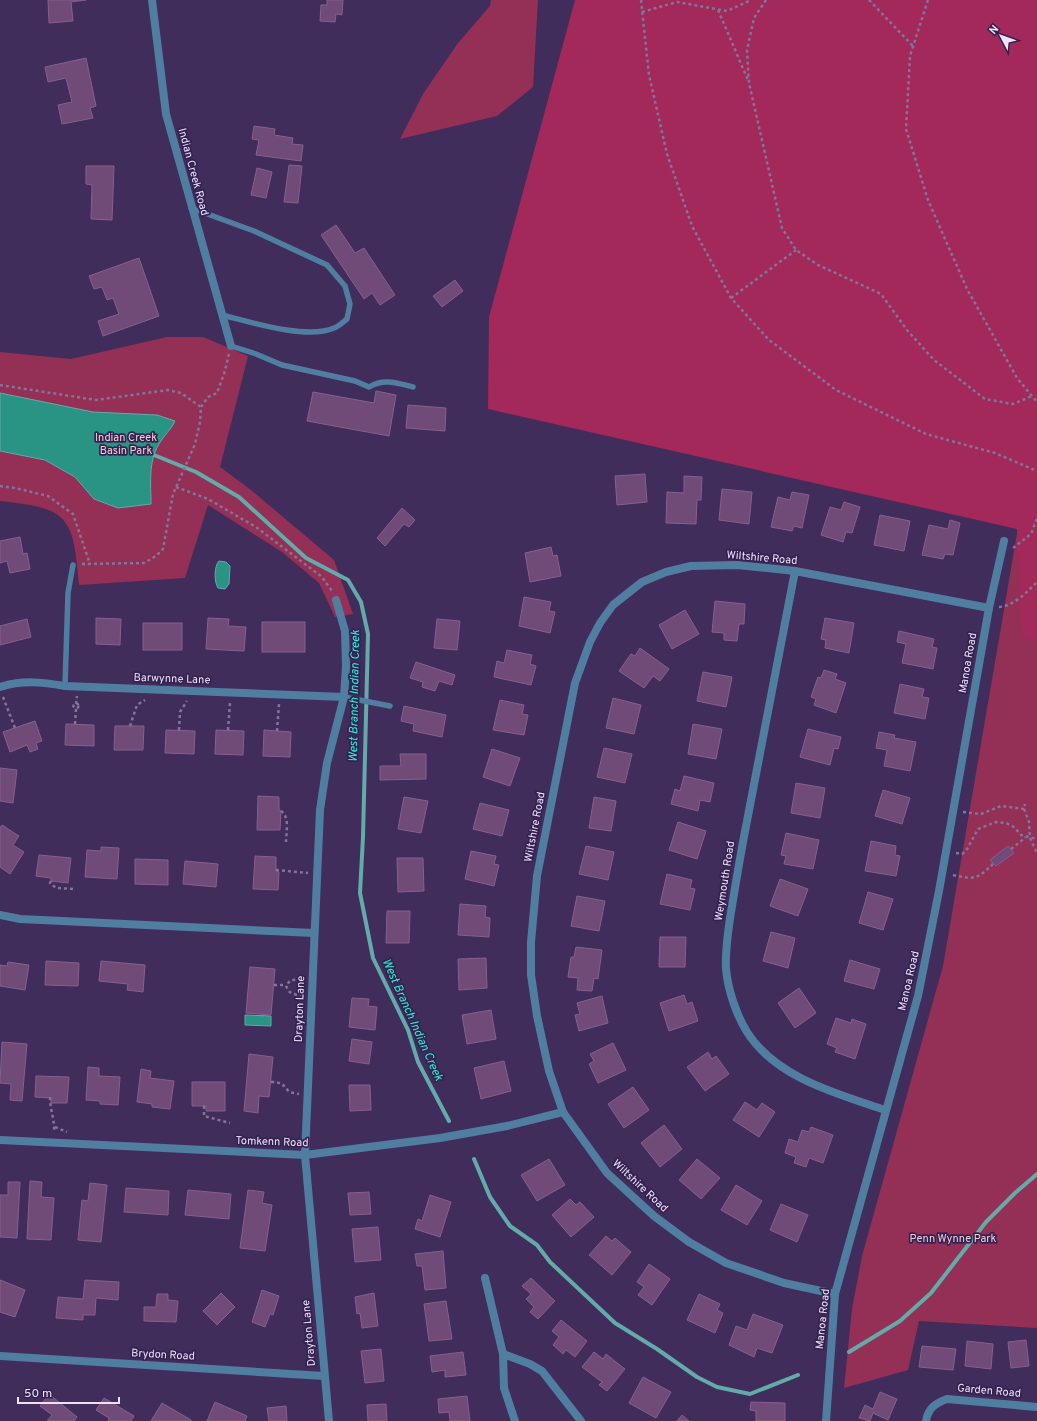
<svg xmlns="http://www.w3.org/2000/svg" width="1037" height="1421" font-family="Overpass,sans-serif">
<rect width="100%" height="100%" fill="#402d5c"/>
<g fill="#943055">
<path d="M491,0H538L533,87L497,116L400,139L423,94L458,43L490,6Z"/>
<path d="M167,337H203L248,356L220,467L251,490L334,560L353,614L335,617L319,583L282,552L208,505L185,578L79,585C73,517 70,508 0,501V352L71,359Z"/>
<path d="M1020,516L1037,519V1328L919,1321L908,1370L844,1388L852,1309L862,1256L943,966Z"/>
</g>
<path fill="#a22959" d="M575,0H1037V641L1022,637L1017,529L488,409L489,317Z"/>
<g fill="#299384" stroke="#63aba8">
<path d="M0,393L93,412L157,415L175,421C171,430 164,435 159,444C148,462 151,484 151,504L118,508L94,499L75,477L45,460L0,451Z"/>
<path d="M219,561L226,562L230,566L229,584L225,589L218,588C214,582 214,566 219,561Z"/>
<path d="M245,1015L271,1016V1026L245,1025Z"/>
</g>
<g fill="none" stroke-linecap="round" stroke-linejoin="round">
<g stroke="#63aba8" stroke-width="4">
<path d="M149,453L196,472L239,497L306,558L348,580L361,602L368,634L363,837L360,893L373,958L408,1030L418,1062L449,1121"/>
<path d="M474,1159L490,1197L510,1226L537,1245L550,1262L615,1323L657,1349L697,1377L717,1387L750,1394L798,1375"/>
<path d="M849,1352L900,1321L931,1293L986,1222L1015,1193L1037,1174"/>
</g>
</g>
<g fill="#704b77" stroke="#86608d">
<path d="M48,0H86L71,2L73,21L49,23Z"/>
<path d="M327,0H343L342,15L336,14L335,22L320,21L321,5H327Z"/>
<path d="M86,58L96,106L90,108L93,118L62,124L58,105L72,102L66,78L48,82L45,67Z"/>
<path d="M254,126L275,129L274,135L293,138L292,144L303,145L301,161L256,155L259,140L252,139Z"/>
<path d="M289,165L302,166L298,203L284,202Z"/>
<path d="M86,166H114L112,220L91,219L92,185L86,184Z"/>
<path d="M257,168L272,172L266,198L251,195Z"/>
<path d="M336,225L355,253L364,248L395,295L380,305L372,293L364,299L321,235Z"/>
<path d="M139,258L159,316L103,336L98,321L119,314L113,298L107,300L102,287L94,289L89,276Z"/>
<path d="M455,280L463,291L442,307L433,296Z"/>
<path d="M376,391L396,395L389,436L307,421L313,392L374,403Z"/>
<path d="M408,405L446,408L445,431L406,428Z"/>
<path d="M645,474L647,502L617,505L615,476Z"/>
<path d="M684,476L702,477L701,500H697L696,524L666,523L667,492L684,493Z"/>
<path d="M722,489L752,492L749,524L719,520Z"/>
<path d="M792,492L809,495L802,528L794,526L792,531L771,527L778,497L790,500Z"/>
<path d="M844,502L860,507L852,533L846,532L843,542L821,535L830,507L841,510Z"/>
<path d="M402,508L415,520L409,527L404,524L385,546L377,538Z"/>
<path d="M880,515L910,521L904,551L874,545Z"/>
<path d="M950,520L960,523L953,555L945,554L943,559L922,555L929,525L948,529Z"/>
<path d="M20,537L23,554L27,553L30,569L10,573L7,561L0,563V541Z"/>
<path d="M551,547L553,556L557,555L561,576L530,582L525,553Z"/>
<path d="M524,597L551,602L549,611L555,612L550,633L519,626Z"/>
<path d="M715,601L745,604L744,624H739L737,641L724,640V633L712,632Z"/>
<path d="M685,610L699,634L672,649L659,625Z"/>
<path d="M96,618L121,619L120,645L96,644Z"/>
<path d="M208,618L229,619L228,626L246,627L244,651L206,649Z"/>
<path d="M825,618L854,623L849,653L825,648L826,640L821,639Z"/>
<path d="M27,619L31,637L0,645V626Z"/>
<path d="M437,619L460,621L457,650L434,648Z"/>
<rect x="262" y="622" width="43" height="30"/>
<rect x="143" y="623" width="39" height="27"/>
<path d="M899,631L934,639L932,647L937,648L933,669L902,663L906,644L897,642Z"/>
<path d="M640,648L669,669L660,681L653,676L644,688L619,671L631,654L635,656Z"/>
<path d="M507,650L532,655L530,664L536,666L531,685L494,677L497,661L504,663Z"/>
<path d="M416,662L455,675L452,685L439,681L435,691L422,687L423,682L410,678Z"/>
<path d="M824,670L837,674L835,679L846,683L836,713L814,705L816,699L811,697L818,677L821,678Z"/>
<path d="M703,672L732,677L726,707L697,701Z"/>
<path d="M900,684L924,689L922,697L929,698L925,719L894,713Z"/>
<path d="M613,698L641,705L634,734L606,728Z"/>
<path d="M500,700L524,705L522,714L528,715L524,735L493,730Z"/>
<path d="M404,706L446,715L442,737L413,731L414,724L401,721Z"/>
<path d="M35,721L42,741L36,743L38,749L30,752L27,745L10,752L3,732Z"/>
<path d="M66,724L94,725V746L65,745Z"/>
<path d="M693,724L722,729L716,759L688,754Z"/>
<path d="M115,726H144L143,750H114Z"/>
<path d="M808,729L841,737L838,749L834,748L830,765L800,757Z"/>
<path d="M166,730L195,731L194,754L165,753Z"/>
<path d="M216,730L244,731L243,755L215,754Z"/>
<path d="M264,730L291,732L290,757L263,756Z"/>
<path d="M879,732L895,735L894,738L916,742L910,771L884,766L887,750L876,748Z"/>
<path d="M604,748L632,754L625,783L597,777Z"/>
<path d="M492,749L520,758L510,786L483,777Z"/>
<path d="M400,754H426V779L380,780V766H401Z"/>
<path d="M0,768L17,770L13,803L0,801Z"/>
<path d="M684,776L714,783L710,802L700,800L698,811L671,804L675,789L680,791Z"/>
<path d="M796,783L825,788L820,818L791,813Z"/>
<path d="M883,790L910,798L902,824L875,816Z"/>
<path d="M258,796L279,797V810L281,811L280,830H257Z"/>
<path d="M404,797L428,801L421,833L398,829Z"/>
<path d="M594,797L616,801L611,831L589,828Z"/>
<path d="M480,803L509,810L502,836L473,829Z"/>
<path d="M678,822L706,831L697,859L669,850Z"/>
<path d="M2,825L19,836L13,845L24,852L10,874L0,867V828Z"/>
<path d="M786,833L819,840L813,869L784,864L786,856L781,855Z"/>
<path d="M871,841L896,846L895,855L900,856L896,876L865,871Z"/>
<path d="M586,846L614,852L608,880L579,874Z"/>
<path d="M1008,846L1014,853L996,866L990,860Z"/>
<path d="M101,847L119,848L117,879L85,877L87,850L101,851Z"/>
<path d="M471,851L496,856L494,864L499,865L494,886L465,879Z"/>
<path d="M39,855L71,858L68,883L51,881V878L36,876Z"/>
<path d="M255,856L276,857V871L279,872L278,890L253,889Z"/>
<path d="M397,858H423L424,891L398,892Z"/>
<path d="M135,859L168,860V885L135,884Z"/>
<path d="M185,861L218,864L216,887L183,884Z"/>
<path d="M667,874L692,880L690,888L695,889L690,910L660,904Z"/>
<path d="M780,879L808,889L798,916L770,906Z"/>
<path d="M868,892L893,899L883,930L859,923Z"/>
<path d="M577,896L605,901L599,931L571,926Z"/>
<path d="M460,904L486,906L485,917L490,918L489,937L458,935Z"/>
<path d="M387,911H410L409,943H386Z"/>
<path d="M771,932L795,938L788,968L763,961Z"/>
<path d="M660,937H686L685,967H659Z"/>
<path d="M576,947L602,950L598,979L594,978L592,991L577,990L578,978L568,977L571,957H574Z"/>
<path d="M486,958L487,988L459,990L458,959Z"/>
<path d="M850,960L880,969L874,989L844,981Z"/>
<path d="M46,961L79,963L78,986L45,985Z"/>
<path d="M101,961L145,965L143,992L127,990L128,984L99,981Z"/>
<path d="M8,962L29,965L25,990L0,986V965L7,966Z"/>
<path d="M250,967L275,969L271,1015L246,1013Z"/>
<path d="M799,988L816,1013L795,1028L778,1003Z"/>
<path d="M684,995L687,1004L692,1002L698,1021L669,1031L660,1003Z"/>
<path d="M602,996L608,1023L579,1031L575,1015L580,1014L577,1003Z"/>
<path d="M352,998L369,999L368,1006L377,1007L375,1030L349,1027Z"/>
<path d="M491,1010L496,1039L467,1044L462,1015Z"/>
<path d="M836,1018L851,1023L852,1019L866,1024L855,1059L835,1052L837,1048L827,1044Z"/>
<path d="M352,1039L372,1042L369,1064L349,1061Z"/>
<path d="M2,1042L27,1044L22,1101L10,1100L11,1084L0,1083Z"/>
<path d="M613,1043L626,1070L598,1083L589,1064L594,1061L590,1054Z"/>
<path d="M708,1052L712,1059L716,1056L729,1074L705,1091L687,1067Z"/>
<path d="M249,1054L273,1057L269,1097L259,1096L258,1113L244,1111Z"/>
<path d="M504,1061L511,1091L481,1099L474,1068Z"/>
<path d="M88,1067L99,1068V1076L120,1077L118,1105L100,1104V1101L86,1100Z"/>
<path d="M141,1069L151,1071L150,1078L174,1081L170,1109L152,1107V1104L137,1102Z"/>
<path d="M36,1076L69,1077L67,1103H51V1098L35,1097Z"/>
<path d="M192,1082H225V1111H206V1106H192Z"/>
<path d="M349,1085H370L371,1110L350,1111Z"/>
<path d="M633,1087L649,1110L624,1128L608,1104Z"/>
<path d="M745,1102L757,1110L762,1103L775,1112L759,1137L733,1120Z"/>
<path d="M664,1125L682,1149L660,1167L641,1143Z"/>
<path d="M811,1127L833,1135L823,1163L809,1158L806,1167L794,1163L796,1157L785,1153L789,1139L798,1142L802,1130L809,1132Z"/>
<path d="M549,1159L565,1185L537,1201L521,1175Z"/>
<path d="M697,1159L720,1178L701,1199L679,1180Z"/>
<path d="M30,1181L42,1182L41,1197L54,1198L51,1240L27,1239Z"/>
<path d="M8,1182H20L17,1238L0,1237V1195H8Z"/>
<path d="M90,1183L107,1185L101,1242L78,1240L82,1200L88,1201Z"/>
<path d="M736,1185L762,1201L747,1225L721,1210Z"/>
<path d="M126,1188L169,1191L168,1215L124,1212Z"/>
<path d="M188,1190L231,1194L229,1219L185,1215Z"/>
<path d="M248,1190L264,1192L262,1203L272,1205L265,1251L240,1248Z"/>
<path d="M369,1192L371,1214L350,1215L348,1193Z"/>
<path d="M430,1195L451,1202L440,1237L415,1229L418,1219L422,1221Z"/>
<path d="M570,1199L576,1205L580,1202L594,1217L571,1237L552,1215Z"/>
<path d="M781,1204L808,1215L797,1242L770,1230Z"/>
<path d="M378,1227L381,1260L355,1262L352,1229Z"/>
<path d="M606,1236L612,1241L615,1238L631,1252L612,1275L589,1255Z"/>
<path d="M443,1251L446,1288L425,1290L422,1266H417L415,1254Z"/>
<path d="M649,1264L670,1279L652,1305L638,1295L644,1287L637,1282Z"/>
<path d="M531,1278L555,1301L538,1319L530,1312L534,1307L526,1299L531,1294L522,1286Z"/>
<path d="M0,1280L25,1290L15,1317L0,1312Z"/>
<path d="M85,1280L119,1282L118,1300L96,1298L95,1315H83V1320L56,1318L58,1297L83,1299Z"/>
<path d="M262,1290L279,1296L273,1315L270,1314L265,1327L252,1322Z"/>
<path d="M221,1293L235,1307L217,1325L203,1311Z"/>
<path d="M374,1293L378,1326L362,1328L360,1313L357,1314L355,1297Z"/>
<path d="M157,1294H168V1300L178,1301L176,1322L144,1321V1307H156Z"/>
<path d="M699,1294L720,1304L717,1310L723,1313L715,1333L687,1320Z"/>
<path d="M446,1301L452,1339L429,1341L424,1304Z"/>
<path d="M753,1314L783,1325L772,1353L757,1348L754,1357L729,1345L736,1326L747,1330Z"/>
<path d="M561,1320L587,1341L575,1357L566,1350L563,1354L553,1345L559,1337L552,1331Z"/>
<path d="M1026,1340L1029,1366L1011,1368L1008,1342Z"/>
<path d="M967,1341L993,1344L991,1369L965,1366Z"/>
<path d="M922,1346L956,1349L953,1370L919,1367Z"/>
<path d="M381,1349L384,1381L365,1383L361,1351Z"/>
<path d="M463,1352L466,1375L445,1377V1370L432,1372L430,1356Z"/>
<path d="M594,1352L603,1359L606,1354L625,1369L607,1391L599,1385L602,1382L582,1367Z"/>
<path d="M643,1377L671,1392L656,1418L629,1403Z"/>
<path d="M880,1392L897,1399L888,1420L873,1413L870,1421L859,1418L865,1405L873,1409Z"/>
<path d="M49,1394L77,1417L74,1421H47L52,1415L40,1406Z"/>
<path d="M467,1396L470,1421H450L449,1412L439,1413L438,1399Z"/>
<path d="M104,1398L134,1416L131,1421H108L109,1418L96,1410Z"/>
<path d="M215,1402L247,1416L245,1421H207Z"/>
<path d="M751,1402L785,1403V1421H756V1411L750,1410Z"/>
<path d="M162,1403L191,1420V1421H151Z"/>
<path d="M386,1404L387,1421H368L367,1405Z"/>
<path d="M286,1406L287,1421H269L267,1408Z"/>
<path d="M682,1415L689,1421H677Z"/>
</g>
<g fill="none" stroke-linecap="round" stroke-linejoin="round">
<g stroke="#82749a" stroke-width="2.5" stroke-dasharray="3 3" stroke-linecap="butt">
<path d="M641,0L649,75L667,154L692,226L731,298L769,340L836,390L926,434L995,453L1037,471"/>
<path d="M766,0L754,18L747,50L749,83L782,228L796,250L818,265L881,294L907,330L934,360L985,399L1013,404L1032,396"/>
<path d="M869,0L913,46"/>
<path d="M928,0L910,56L906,129L928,200L967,289L1017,378L1037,402"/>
<path d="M718,10L748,80"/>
<path d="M642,12L677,2L727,11L751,0"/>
<path d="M731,298L796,250"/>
<path d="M0,385L96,400L168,390L181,393L201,407"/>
<path d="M0,486L15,488L48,496L73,514L90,564"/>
<path d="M176,487L208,499L256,527L322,577L332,591"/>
<path d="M1013,548L1031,534L1037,518"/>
<path d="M82,564L144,563L156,556L163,549L173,494L195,444L200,422L201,407L208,397L217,393L224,374L229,354"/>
<path d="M999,607C1014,606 1027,592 1037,582"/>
<path d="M3,697L15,728"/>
<circle cx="76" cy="706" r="2.5"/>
<path d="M76,704L77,696"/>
<path d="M75,724L76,709"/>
<path d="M130,726L137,705L145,700"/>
<path d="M179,730L180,712L187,701"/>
<path d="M228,730L230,703"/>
<path d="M277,731L279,704"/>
<path d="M1024,809L1029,822L1030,838L1037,853"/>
<path d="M281,811C290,816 286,834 286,842"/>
<path d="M963,812L981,814L1001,806L1024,809L1025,804"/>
<path d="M1011,849L1026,837"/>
<path d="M956,853L962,854L966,851L978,829L996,822L1006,823L1014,827L1021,835L1037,839"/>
<path d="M276,870L308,873"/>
<path d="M953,875C975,880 977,879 993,864"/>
<path d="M51,881L50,883L56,888L75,889"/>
<path d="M274,985H286"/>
<path d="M303,995C295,995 288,994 286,985L291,980L304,979"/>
<path d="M271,1082C281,1082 283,1084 289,1092L299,1094"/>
<path d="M50,1097C50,1110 55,1120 54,1132"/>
<path d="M204,1106V1116L230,1123"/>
<path d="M55,1127L67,1132"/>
</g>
<g stroke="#507ea0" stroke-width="5.5">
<path d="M191,208L254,231L327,265L345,286L350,304L347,319C343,322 339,326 334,328C307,340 250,322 222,315"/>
<path d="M231,346L256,354L282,365L355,381L369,387C384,378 397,383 413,387"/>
<path d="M65,686L68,593L73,565"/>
<path d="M344,697L390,706"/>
</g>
<g stroke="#507ea0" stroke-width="8">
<path d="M152,0L166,114L231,346"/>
<path d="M795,571C779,655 763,738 747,821C741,851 736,882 731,912C728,931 725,950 726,969C728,990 736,1014 747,1032C776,1078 838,1094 885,1110"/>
<path d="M0,687C23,680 42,682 65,686L344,697"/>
<path d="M0,915L20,919L314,933"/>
<path d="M0,1140L305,1155L440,1138L507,1126L563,1112"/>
<path d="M485,1278L503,1354L504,1388L515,1421"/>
<path d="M835,1294L784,1283L726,1263L689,1242L654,1216L607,1173L563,1112L549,1071L537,1016L531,975V942L537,876L575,683L590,642L600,623L613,605L642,582L666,572L691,566L737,565L795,571L989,608"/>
<path d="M503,1354L530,1364L542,1371L581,1421"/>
<path d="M0,1356L324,1376"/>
<path d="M329,1421L305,1155L320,810L327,763L344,697L346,666L345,631L336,600"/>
<path d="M826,1421L835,1294L918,996L939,891L989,608L1004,541"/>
<path d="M926,1421C928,1408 936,1403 947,1399L1037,1407"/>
</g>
</g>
<g text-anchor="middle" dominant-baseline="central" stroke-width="3.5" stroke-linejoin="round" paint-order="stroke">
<g font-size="11" fill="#ebe3fb" stroke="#362251">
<text transform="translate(193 172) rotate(75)">Indian Creek Road</text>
<text transform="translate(762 558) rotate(5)">Wiltshire Road</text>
<text transform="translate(968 663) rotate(-80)">Manoa Road</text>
<text transform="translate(172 679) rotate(2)">Barwynne Lane</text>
<text transform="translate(535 827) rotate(-79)">Wiltshire Road</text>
<text transform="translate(725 881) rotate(-81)">Weymouth Road</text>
<text transform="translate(909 981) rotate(-77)">Manoa Road</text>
<text transform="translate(300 1009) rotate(-88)">Drayton Lane</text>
<text transform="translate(272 1142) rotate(2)">Tomkenn Road</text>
<text transform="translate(640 1186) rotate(43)">Wiltshire Road</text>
<text transform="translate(823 1319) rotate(-84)">Manoa Road</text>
<text transform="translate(309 1333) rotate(-95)">Drayton Lane</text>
<text transform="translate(163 1355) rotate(3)">Brydon Road</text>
<text transform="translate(989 1391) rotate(5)">Garden Road</text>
</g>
<g font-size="11" fill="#f1d0d8" stroke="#362251">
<text x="126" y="438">Indian Creek<tspan x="126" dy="13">Basin Park</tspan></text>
<text x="953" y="1239">Penn Wynne Park</text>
</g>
<g font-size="12" font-style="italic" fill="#25f6db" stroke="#362251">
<text transform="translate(355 696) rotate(-89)">West Branch Indian Creek</text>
<text transform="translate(412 1020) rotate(66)">West Branch Indian Creek</text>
</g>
</g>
<g transform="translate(1001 36) rotate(311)" stroke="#362251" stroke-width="3" paint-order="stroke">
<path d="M0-3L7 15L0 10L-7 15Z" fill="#ebe3fb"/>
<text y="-6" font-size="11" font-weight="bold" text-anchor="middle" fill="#ebe3fb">N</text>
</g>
<path d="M18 1397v6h101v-6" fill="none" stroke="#ebe3fb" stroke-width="2"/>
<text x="24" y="1397" font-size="12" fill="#ebe3fb" stroke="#362251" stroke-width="3" paint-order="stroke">50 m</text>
</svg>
